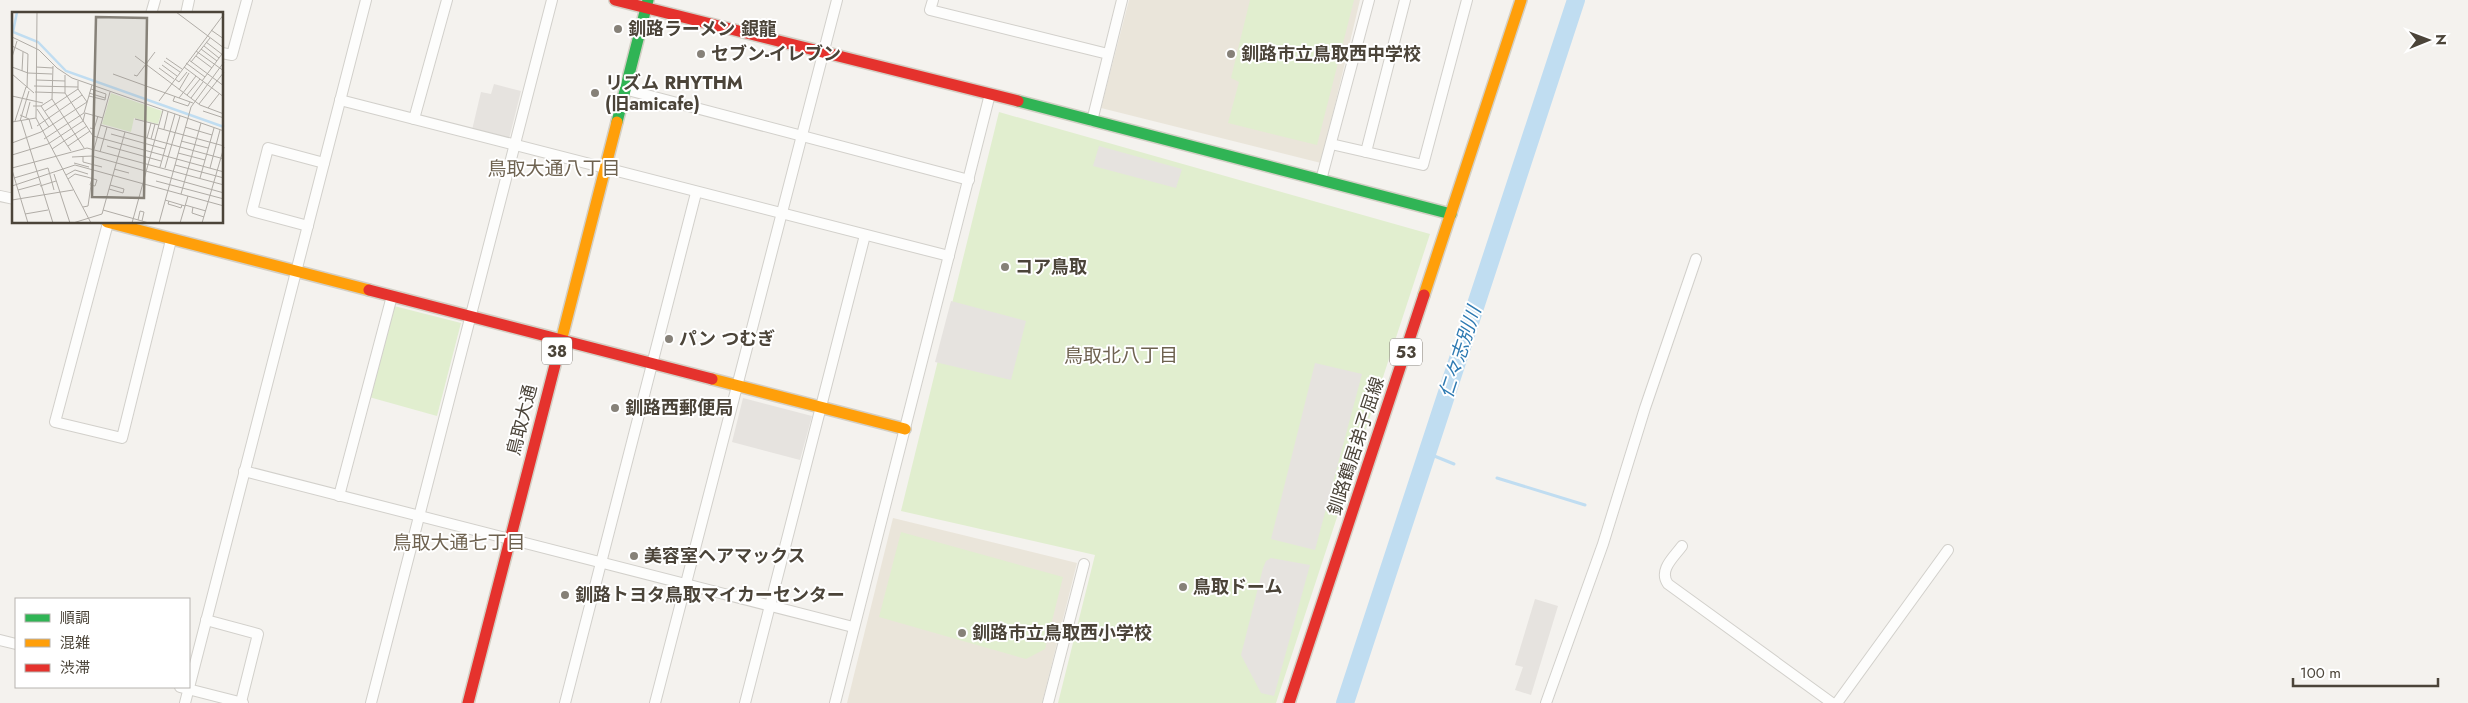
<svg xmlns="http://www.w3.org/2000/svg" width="2468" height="703" font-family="Jost,'Noto Sans JP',sans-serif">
<rect width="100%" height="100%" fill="#f4f2ee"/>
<g fill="#eae5da">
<path d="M1129,0H1360L1321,163L1101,108Z"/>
<path d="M893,518L1077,563L1042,703H847Z"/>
</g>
<g fill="#e1eecf">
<path d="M1250,0H1354L1317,145L1228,123L1239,82L1231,78Z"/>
<path d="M999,112L1430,234L1276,703H1058L1095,555L901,511Z"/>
<path d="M394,306L461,323L437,416L369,397Z"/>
<path d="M901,532L1063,577L1045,649L1026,659L879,617Z"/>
</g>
<g fill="#e6e3df">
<path d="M494,84L521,91L509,139L472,130L481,92L491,94Z"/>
<path d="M1099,146L1182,169L1176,188L1093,166Z"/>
<path d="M951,301L1026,321L1011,380L935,362Z"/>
<path d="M1315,363L1362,374L1315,550L1271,539Z"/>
<path d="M743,398L812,416L800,460L732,442Z"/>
<path d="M1271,558L1310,565L1274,696L1261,693L1241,655L1263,568L1266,561Z"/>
<path d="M1535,599L1558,606L1531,695L1515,690L1523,667L1515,665Z"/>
</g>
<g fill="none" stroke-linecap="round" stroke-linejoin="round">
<g stroke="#c0ddf1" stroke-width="3">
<path d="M1427,453L1454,464"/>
<path d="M1497,478L1585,505"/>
</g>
<path stroke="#c0ddf1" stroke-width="18" d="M1345,703L1576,0"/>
<g stroke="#d2d0cb" stroke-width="12">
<g id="street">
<path d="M933,0L930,10L1108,54"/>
<path d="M151,14L155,0"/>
<path d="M186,14L189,0"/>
<path d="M222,53L232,55L247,0"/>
<path d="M624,89L969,180"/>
<path d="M340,100L949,256"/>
<path d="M414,119L447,0"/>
<path d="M1092,121L1122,0"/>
<path d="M1331,144L1423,165L1467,0"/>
<path d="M1366,152L1405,0"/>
<path d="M1321,180L1369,0"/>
<path d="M0,196L14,199"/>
<path d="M108,223L55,422L122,438L171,240"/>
<path d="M308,226L252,211L268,148L324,163"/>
<path d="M244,471L853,627"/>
<path d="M339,496L392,296"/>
<path d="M1682,546C1674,557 1658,570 1668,584L1832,703"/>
<path d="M206,620L258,634L241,702"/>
<path d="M0,640L16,644"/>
<path d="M180,687L243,703"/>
<path d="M185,703L366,0"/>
<path d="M371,703L552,0"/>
<path d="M565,703L696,193"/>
<path d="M655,703L837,0"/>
<path d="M745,703L865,235"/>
<path d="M835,703L990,94"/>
<path d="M1048,703L1084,564"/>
<path d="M1546,703L1603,544L1645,408L1696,259"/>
<path d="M1837,703L1948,550"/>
</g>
</g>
<g stroke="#d3cfc5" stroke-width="14">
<g id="fast">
<path d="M1018,101L1451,214"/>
<path d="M617,122L648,0"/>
</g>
</g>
<g stroke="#d3cfc5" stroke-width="14">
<g id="slow">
<path d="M107,222L369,290"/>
<path d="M1424,295L1521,0"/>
<path d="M556,361L617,122"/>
<path d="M712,379L905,429"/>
</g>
</g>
<g stroke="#d3cfc5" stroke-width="14">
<g id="jam">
<path d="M615,0L1018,101"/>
<path d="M369,290L712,379"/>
<path d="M468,703L556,361"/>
<path d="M1289,703L1424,295"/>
</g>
</g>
<use href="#street" stroke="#fdfdfc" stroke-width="10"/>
<use href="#fast" stroke="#30b455" stroke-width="11"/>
<use href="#slow" stroke="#ff9f0a" stroke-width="11"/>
<use href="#jam" stroke="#e5322d" stroke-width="11"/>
</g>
<g fill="#868178" stroke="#fff" stroke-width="2">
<circle cx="618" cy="29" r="5"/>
<circle cx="701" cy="54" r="5"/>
<circle cx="1231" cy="54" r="5"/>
<circle cx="595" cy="93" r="5"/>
<circle cx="1005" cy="267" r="5"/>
<circle cx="669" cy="339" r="5"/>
<circle cx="615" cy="408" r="5"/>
<circle cx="634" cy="556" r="5"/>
<circle cx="1183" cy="587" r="5"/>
<circle cx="565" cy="595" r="5"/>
<circle cx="962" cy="633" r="5"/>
</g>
<g text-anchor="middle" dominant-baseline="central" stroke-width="4" stroke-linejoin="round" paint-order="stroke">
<g fill="#fff" stroke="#817c74" stroke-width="1">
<rect x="542" y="337.5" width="30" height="27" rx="4"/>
<rect x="1390" y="338.5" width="32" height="27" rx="4"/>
</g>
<g font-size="16" font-weight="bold" fill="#4b4439">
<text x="557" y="351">38</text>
<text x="1406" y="352">53</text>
</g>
<g font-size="18" font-weight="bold" fill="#4b4439" stroke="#fff" text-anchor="start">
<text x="628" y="29">釧路ラーメン 銀龍</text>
<text x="711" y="54">セブン-イレブン</text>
<text x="1241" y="54">釧路市立鳥取西中学校</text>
<text x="605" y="83">リズム RHYTHM<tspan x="605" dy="21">(旧amicafe)</tspan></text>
<text x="1015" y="267">コア鳥取</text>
<text x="679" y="339">パン つむぎ</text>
<text x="625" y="408">釧路西郵便局</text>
<text x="644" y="556">美容室ヘアマックス</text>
<text x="1193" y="587">鳥取ドーム</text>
<text x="575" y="595">釧路トヨタ鳥取マイカーセンター</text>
<text x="972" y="633">釧路市立鳥取西小学校</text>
</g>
<g font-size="18" fill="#4b4439" stroke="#fff">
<text transform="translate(522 420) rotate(-76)">鳥取大通</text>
<text transform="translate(1356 446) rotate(-72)">釧路鶴居弟子屈線</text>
</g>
<g font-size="19" fill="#6e6250" stroke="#fff">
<text x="554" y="168">鳥取大通八丁目</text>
<text x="1121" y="355">鳥取北八丁目</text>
<text x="459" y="542">鳥取大通七丁目</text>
</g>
<g font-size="19" font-style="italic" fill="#2e7ab2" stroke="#fff">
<text transform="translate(1460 352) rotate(-72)">仁々志別川</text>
</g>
</g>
<g transform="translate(12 12)">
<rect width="211" height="211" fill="#f4f2ee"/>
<path d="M99,81L150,99L146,112L122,106L119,120L90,112Z" fill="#e1eecf"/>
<path fill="none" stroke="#c0ddf1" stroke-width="2.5" d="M5,0L1,20L26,30L54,59L212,115"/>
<path fill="none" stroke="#b0aca6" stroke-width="1" d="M25,0L24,106L79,211M164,0L212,36M199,18L212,27M0,25L27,38L45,56L60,66L212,119M194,30L211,43M0,34L16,42L15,76M192,34L207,46M189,37L205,49M184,39L212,59M123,44L188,93L212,102M184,44L200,56M0,45L5,29M154,46L170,57M177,48L212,74M152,49L168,60M179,50L198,26M174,51L193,65M150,53L165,64M41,54L40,87L72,136M0,55L16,61L40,62M24,55L41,56M172,55L212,85M147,56L162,67M10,59L11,40M0,62L22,81M101,62L181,91M53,63V81L81,124L212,160M122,63L125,64L143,40M163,67L167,70L175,60M24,68L53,69M66,69V77L75,90M190,69L210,42M22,74L66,75M79,77L94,82L93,88M167,78L177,61M23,80L53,81M77,81L93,86M175,83L188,67M0,84L31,91M77,84L93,88M163,84L161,89L176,94L178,90M167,86L184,64M179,86L191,70M147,89L212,2M187,92L212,60M21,94H29L40,87M29,94L59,139M196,96L207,82M25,97L37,115M33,99L66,77M191,99L212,106M73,101L91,106M8,103L17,107L20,117M14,105L18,90M123,107L147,113M9,108L41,211M3,109L14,75M8,109L17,79M0,110L24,106M88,113L212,147M25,114L70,83M173,115L200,123M78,116L82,117L86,104M146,116L212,134M152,117L156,100M99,122L153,137M135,126L139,111M32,127L72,101L80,73M139,127L143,112M169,129L196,136M0,131L29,120L75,90M56,134L78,119M95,134L149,149M40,137L75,114M82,137L98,80M88,140L95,115M166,141L193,148M0,143L36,132L71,109L73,101M60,145L80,144L212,181M71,145V150L90,155M62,151L77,155M163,153L212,166M148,155L163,102M0,156L75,136L212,173M153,156L168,104M198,156L208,118M102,157L117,161M0,158L16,211M42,162L58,211M38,163L42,178M54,163L63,158L76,162M2,166L36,156L38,163M188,166L202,116M56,167L63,162L75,165L85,168L83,174L78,173L80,167M144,169L212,187M0,174L63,153L212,194M28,174L44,169M97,177L111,181L112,177L98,173M6,178L28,172M169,182L189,111M0,188L61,178M153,188L173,194M157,189L156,192L163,194L169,196L170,193M173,193L194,199M71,195L76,194L79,173M181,195L180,201L192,205M91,198L137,211M13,202L36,198M126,208L128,199L132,200L130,209M61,211L90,202L113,120M120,211L151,98M147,211L179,95L212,50M168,211L176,184M190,211L212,135"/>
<path fill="#868178" fill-opacity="0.15" stroke="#868178" stroke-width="2.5" d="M84,5L135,6L132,186L80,185Z"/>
<rect width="211" height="211" fill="none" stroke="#4b4439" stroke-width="2.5"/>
</g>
<rect x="15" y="598" width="175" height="90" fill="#ffffff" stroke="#b7b4b0"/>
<rect x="25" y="614" width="25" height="8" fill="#30b455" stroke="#b7b4b0"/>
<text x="60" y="623" font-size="15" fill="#4b4439">順調</text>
<rect x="25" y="639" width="25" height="8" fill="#ff9f0a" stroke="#b7b4b0"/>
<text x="60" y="648" font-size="15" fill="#4b4439">混雑</text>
<rect x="25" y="664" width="25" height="8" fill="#e5322d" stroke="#b7b4b0"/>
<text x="60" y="673" font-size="15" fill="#4b4439">渋滞</text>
<g transform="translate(2428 40) rotate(89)" stroke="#ffffff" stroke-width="4" paint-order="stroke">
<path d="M0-4L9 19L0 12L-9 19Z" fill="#4b4439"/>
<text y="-8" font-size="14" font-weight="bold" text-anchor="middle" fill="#4b4439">N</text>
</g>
<path d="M2293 678v8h145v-8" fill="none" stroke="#4b4439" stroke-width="2.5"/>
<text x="2300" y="678" font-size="15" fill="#4b4439" stroke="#ffffff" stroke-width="4" paint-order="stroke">100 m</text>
</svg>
